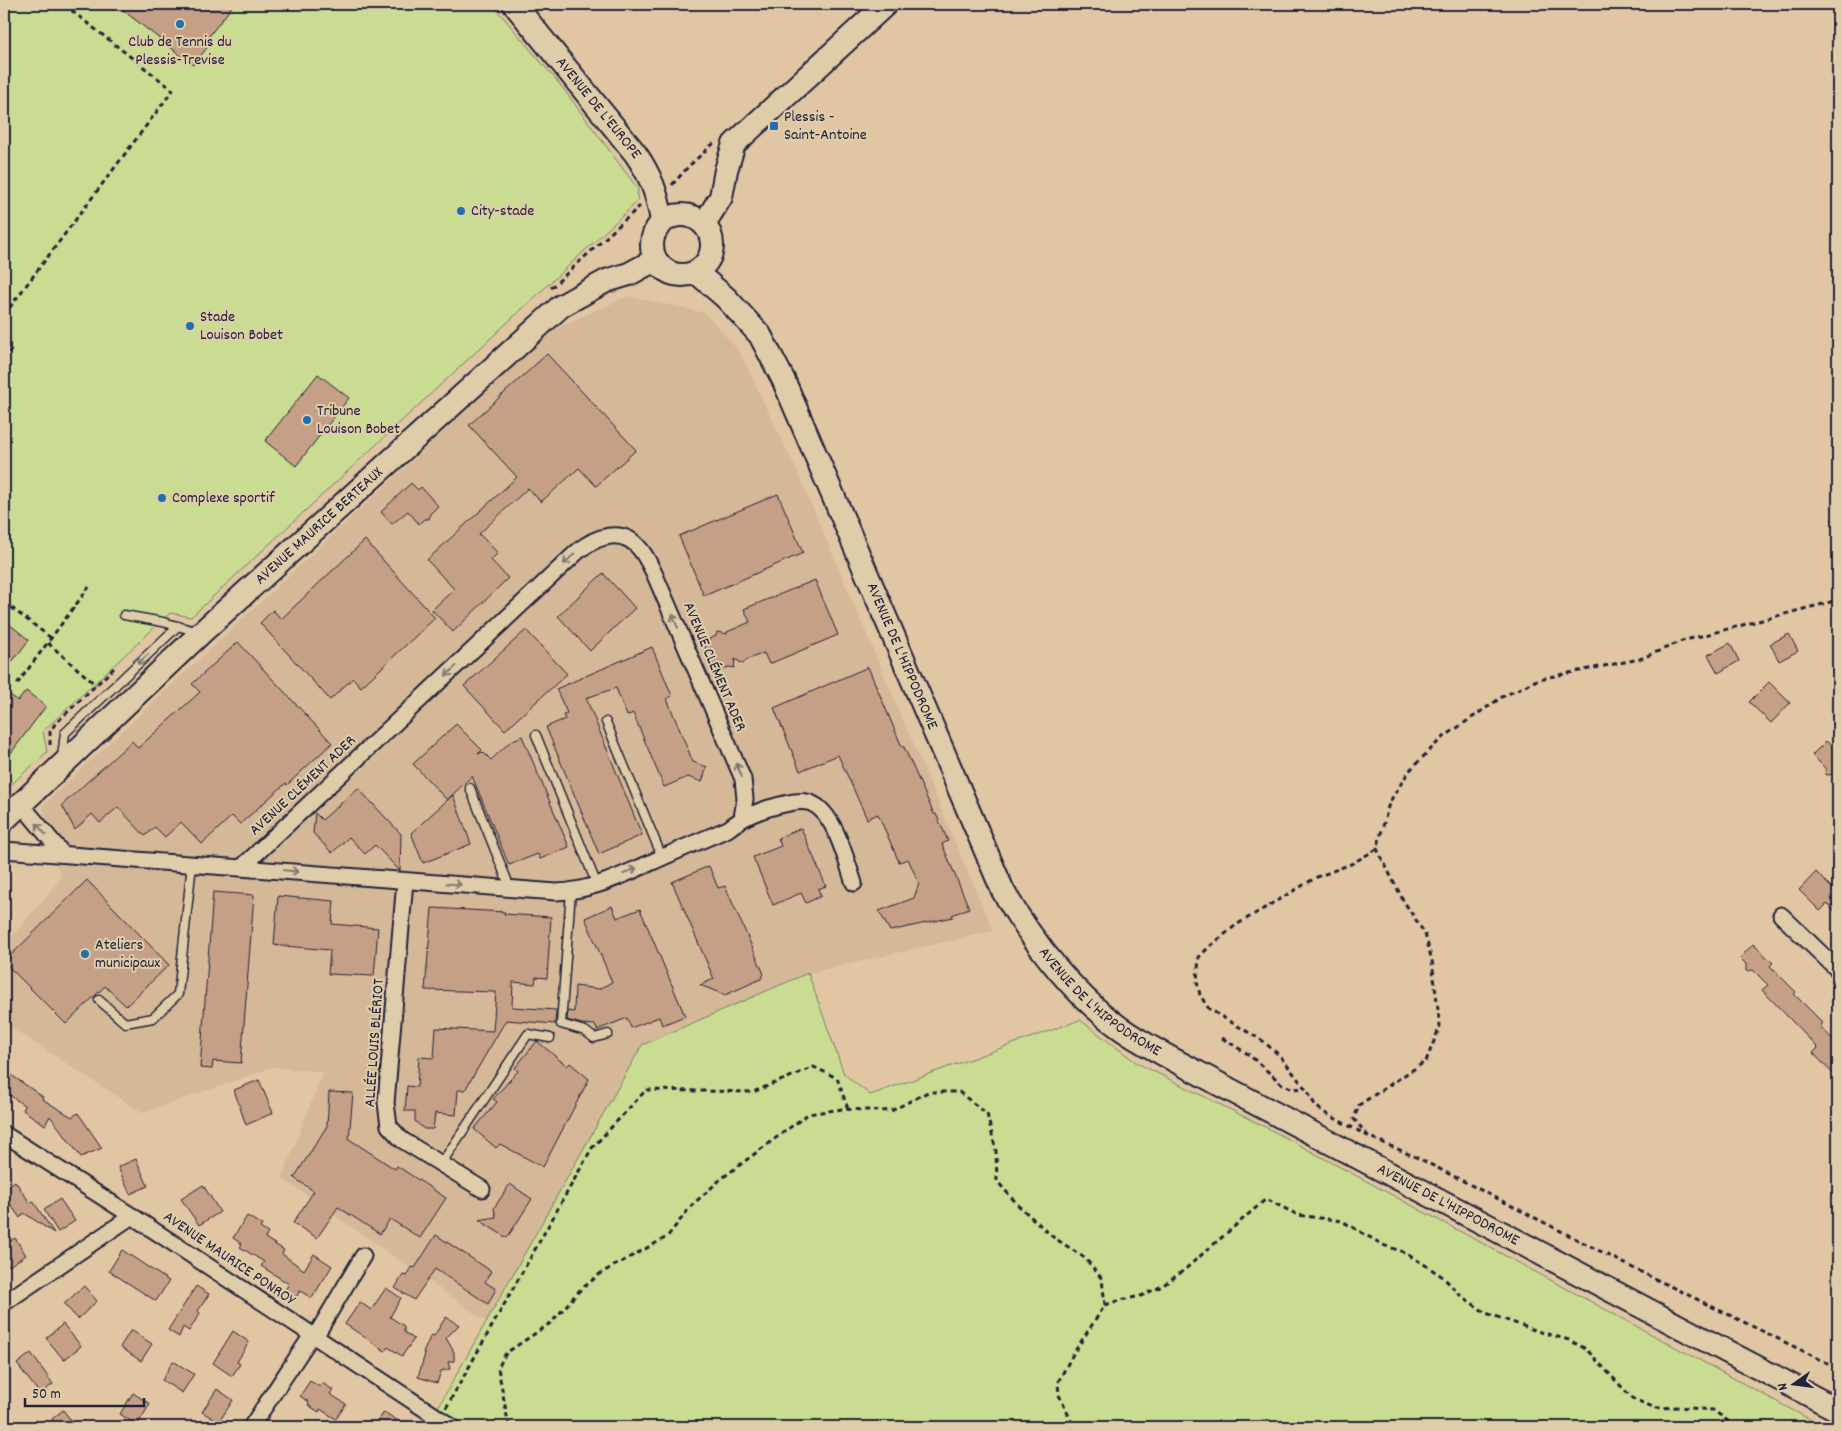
<svg xmlns="http://www.w3.org/2000/svg" width="1842" height="1431" font-family="Dekko,sans-serif">
<rect width="100%" height="100%" fill="#e0c6a3"/>
<filter id="ink" filterUnits="userSpaceOnUse"><feTurbulence type="fractalNoise" baseFrequency=".02" numOctaves="2"/><feDisplacementMap in="SourceGraphic" scale="10" xChannelSelector="R" yChannelSelector="G"/><feConvolveMatrix kernelMatrix="1 2 1 2 8 2 1 2 1" color-interpolation-filters="sRGB"/></filter>
<g filter="url(#ink)">
<path fill="#d4b898" d="M628,296L705,313L739,351L800,478L993,931L808,973L642,1045L487,1322L282,1178L323,1072L273,1067L143,1113L4,1023V947L61,878L42,806L552,330Z"/>
<g fill="#c9dc91" stroke="#767f66">
<path d="M4,4H492L562,87L638,189L637,202L191,617L170,613L43,731L47,752L4,791Z"/>
<path d="M808,973L844,1074L870,1095L1080,1020L1137,1063L1273,1131L1824,1427H427L642,1045Z"/>
</g>
<g fill="#c6a086" stroke="#22223b">
<path d="M115,4H234L203,44L207,48L193,65Z"/>
<path d="M547,354L636,450L596,486L579,468L541,502L528,488L479,534L498,553L491,560L508,578L453,632L432,610L454,589L427,560L517,477L469,425Z"/>
<path d="M318,374L349,398L296,466L265,441Z"/>
<path d="M411,483L418,490L421,487L438,506L430,514L429,519H424L419,524L408,511L392,524L381,512Z"/>
<path d="M778,494L803,553L704,596L679,536Z"/>
<path d="M365,540L435,618L361,687L353,678L330,700L260,623L273,610L281,619Z"/>
<path d="M603,573L635,608L590,651L558,616Z"/>
<path d="M815,580L838,635L769,664L764,653L746,660L743,664L735,659L734,668L729,667L716,672L710,658L706,656L707,652L703,642L716,636L717,632L727,634V632L750,622L744,609Z"/>
<path d="M4,620L29,640L4,672Z"/>
<path d="M526,630L567,674L505,730L464,686Z"/>
<path d="M1789,634L1798,651L1779,661L1770,644Z"/>
<path d="M238,642L332,743L287,785L286,783L240,824L232,816L202,844L181,822L165,837L155,827L145,836L118,807L100,823L92,814L75,830L62,805L132,741L138,748L200,692L192,684Z"/>
<path d="M1730,643L1739,661L1718,673L1708,655Z"/>
<path d="M652,647L672,696L667,699L693,762L707,767L702,782L688,777L664,787L633,713L627,716L616,688L586,698L642,835L599,854L546,727L565,719L563,715L567,713L556,689Z"/>
<path d="M868,667L902,747H904L934,814H936L948,841L942,844L969,908L952,915L953,917L890,931L879,911L914,898L919,883L908,859L899,862L878,814L867,819L838,755L800,771L774,708Z"/>
<path d="M1769,682L1790,703L1771,723L1749,702Z"/>
<path d="M4,690L18,701L26,691L46,706L11,753L4,747Z"/>
<path d="M456,724L482,750L478,754L483,752L491,760L511,741L522,736L569,847L540,859L538,854L509,865L472,776L447,800L413,764Z"/>
<path d="M1826,741L1838,752V774L1826,775L1825,768L1812,755Z"/>
<path d="M358,788L401,834L400,871L375,845L365,854L349,837L332,853L313,833L315,813L322,820Z"/>
<path d="M453,795L471,844L423,863L411,833Z"/>
<path d="M801,828L826,886L818,889L821,896L806,903L801,893L773,905L753,857L781,846L778,838Z"/>
<path d="M709,866L718,888L725,886L764,974L761,979L725,995L700,985L714,979L672,882Z"/>
<path d="M1816,872L1838,894V915L1827,904L1820,911L1799,890Z"/>
<path d="M87,880L169,965L126,1006L105,986L66,1024L4,962Z"/>
<path d="M213,892L254,895L241,1063L213,1061L212,1069L200,1068Z"/>
<path d="M278,896L334,901L332,924L378,928L374,976L328,974L330,950L274,945Z"/>
<path d="M612,906L617,918L640,909L685,1016L662,1025L659,1017L631,1028L627,1018L597,1030L595,1025L582,1024L567,1020L568,1011L574,1012L575,986L599,989L612,982L585,918Z"/>
<path d="M432,908L505,912L504,914L551,917L547,978L536,977L535,984L513,982L512,1007L556,1010L555,1024L506,1020L465,1090H458L456,1115L435,1113L433,1129H424L415,1121V1111H405L407,1086L417,1087L419,1057L434,1058L436,1028L493,1031L496,992L425,990Z"/>
<path d="M1753,944L1773,963L1770,966L1796,992L1794,994L1823,1023L1820,1026L1838,1045V1079L1813,1053L1818,1048L1762,990L1768,985L1753,970L1746,971V964L1740,958Z"/>
<path d="M537,1041L567,1066L570,1063L589,1079L543,1167L500,1144L496,1148L474,1129L497,1102L493,1099L518,1071L515,1068Z"/>
<path d="M4,1070L43,1097L42,1099L72,1117L78,1113L102,1148L81,1157L50,1116L45,1125L23,1110L25,1106L4,1091Z"/>
<path d="M259,1080L273,1113L246,1125L234,1090Z"/>
<path d="M329,1092L353,1093L349,1139L395,1169L397,1166L446,1198L420,1238L390,1219L380,1234L338,1207L317,1238L293,1223L314,1191L294,1178L327,1126Z"/>
<path d="M136,1159L148,1186L130,1194L118,1167Z"/>
<path d="M15,1181L30,1203L33,1201L54,1233L24,1213L20,1218L4,1195V1189Z"/>
<path d="M510,1184L532,1199L507,1238L479,1220L496,1217L494,1208Z"/>
<path d="M203,1185L220,1212L199,1225L181,1199Z"/>
<path d="M60,1199L75,1221L58,1232L44,1210Z"/>
<path d="M247,1216L262,1225L260,1228L268,1233L265,1238L284,1250L282,1254L304,1270L314,1254L332,1266L312,1298L300,1291L295,1299L284,1291L289,1284L261,1266L264,1262L240,1247L242,1244L233,1238Z"/>
<path d="M436,1235L491,1271L485,1282L496,1289L488,1304L435,1269L414,1300L395,1288L403,1275L407,1276L412,1267L415,1268Z"/>
<path d="M15,1238L26,1255L9,1266L4,1259V1245Z"/>
<path d="M122,1250L169,1281L156,1301L109,1271Z"/>
<path d="M84,1286L97,1301L78,1319L64,1304Z"/>
<path d="M196,1286L209,1294L198,1311L200,1313L189,1331L183,1327L179,1337L168,1330Z"/>
<path d="M386,1288L401,1298L390,1317L404,1326V1332L414,1339L402,1356L388,1347L385,1351L345,1324L360,1302L371,1310Z"/>
<path d="M446,1317L459,1325L446,1338L454,1352V1361L448,1362L450,1369L441,1371L437,1383L418,1377L425,1354L423,1353L431,1335L434,1336Z"/>
<path d="M63,1324L81,1346L64,1360L46,1338Z"/>
<path d="M131,1330L152,1344L141,1361L120,1347Z"/>
<path d="M233,1331L249,1342L237,1362L240,1364L232,1376L213,1363Z"/>
<path d="M31,1353L53,1384L40,1394L17,1364Z"/>
<path d="M173,1361L194,1374L182,1393L162,1380Z"/>
<path d="M310,1381L320,1387L322,1383L333,1390L330,1394L346,1404L336,1419L320,1409L319,1412L308,1405L309,1402L300,1396Z"/>
<path d="M217,1389L233,1400L219,1422L202,1412Z"/>
<path d="M133,1393L150,1404L137,1425L120,1414Z"/>
<path d="M63,1410L76,1427H57L52,1419Z"/>
<path d="M384,1412L408,1427H374Z"/>
</g>
<g fill="none" stroke-linecap="round" stroke-linejoin="round">
<g stroke="#22223b" stroke-width="11">
<g id="lane">
<path d="M124,615L163,622L199,632"/>
<path d="M606,722L662,857"/>
<path d="M536,735L597,885"/>
<path d="M62,757L65,733L178,626"/>
<path d="M470,788L507,880V888"/>
<path d="M571,891L561,1024L585,1031L594,1038L608,1034"/>
<path d="M99,1000L125,1023L153,1018L178,994L192,864"/>
<path d="M441,1164L528,1034L550,1038"/>
</g>
</g>
<g stroke="#22223b" stroke-width="19">
<g id="street">
<path d="M21,804L62,853"/>
<path d="M4,850L556,892C591,891 618,877 650,863C676,851 702,840 728,829C744,816 760,810 780,805C788,803 799,800 807,802C834,807 846,861 854,883"/>
<path d="M242,867L577,552C595,537 622,526 640,549C646,556 650,565 654,573L743,779L745,799L742,818"/>
<path d="M405,881L386,1103L389,1126L402,1140L482,1189"/>
<path d="M1781,915L1838,970"/>
<path d="M4,1134L132,1216L452,1427"/>
<path d="M4,1303L132,1216"/>
<path d="M315,1337L363,1256"/>
<path d="M251,1427L312,1335"/>
</g>
</g>
<g stroke="#22223b" stroke-width="26">
<g id="secondary">
<path id="s1" d="M514,4L635,153C651,176 657,193 662,221"/>
<circle cx="682" cy="245" r="30"/>
<path d="M704,224L721,197L726,170L734,144L886,4"/>
<path id="s2" d="M696,272L726,298L760,335L783,379L1003,891C1033,943 1079,1002 1129,1034C1157,1052 1188,1067 1217,1083L1838,1410"/>
<path id="s3" d="M4,820L201,633L561,306L606,281L629,274L655,260"/>
</g>
</g>
<g stroke="#22223b" stroke-width="3" stroke-dasharray="5 4" stroke-linecap="butt">
<path d="M672,185L689,166L714,143"/>
<path d="M551,288L640,206"/>
<path d="M4,315L173,90L63,4"/>
<path d="M4,343L11,350L4,357"/>
<path d="M4,602L51,638"/>
<path d="M48,643L96,685"/>
<path d="M17,684L89,587"/>
<path d="M50,745V732L55,724L114,668"/>
<path d="M1377,849L1351,864L1317,877L1236,925L1208,948L1199,957L1197,982L1200,995L1209,1009L1263,1041L1280,1056L1308,1092L1315,1105L1323,1112L1370,1137L1418,1158L1637,1270L1838,1368"/>
<path d="M1222,1038L1248,1054L1282,1084L1293,1089L1305,1088"/>
<path d="M1368,1136L1354,1119L1359,1105L1426,1061L1440,1026L1432,961L1425,934L1403,900L1377,849L1389,803L1409,771L1441,739L1502,697L1539,679L1640,659L1682,641L1838,600"/>
<path d="M1105,1305L1120,1300L1141,1296L1162,1286L1183,1271L1266,1199L1298,1215L1342,1221L1383,1245L1401,1251L1422,1263L1443,1277L1460,1295L1486,1313L1537,1331L1569,1340L1586,1349L1633,1399L1656,1408L1679,1407L1713,1410L1736,1427"/>
<path d="M446,1408L592,1148L646,1090L753,1092L814,1067L837,1078L848,1109"/>
<path d="M509,1427L498,1368L506,1353L552,1322L579,1291L601,1273L667,1237L692,1205L721,1179L808,1114L842,1109L891,1111L928,1092H959L987,1114L996,1151L997,1181L1019,1206L1053,1237L1085,1258L1102,1279L1105,1305L1073,1354L1058,1382L1059,1395L1074,1427"/>
</g>
<use href="#lane" stroke="#dfcdaa" stroke-width="8"/>
<use href="#street" stroke="#dfcdaa" stroke-width="15"/>
<use href="#secondary" stroke="#dfcdaa" stroke-width="22"/>
</g>
<defs><path id="oneway-shaft" d="M-6 0H5M1.5-3L5.5 0L1.5 3" fill="none" stroke-width="1.6" stroke-linecap="round" stroke-linejoin="round" transform="scale(1.25)"/></defs>
<g stroke="#807872">
<use href="#oneway-shaft" transform="translate(569 559) rotate(137)"/>
<use href="#oneway-shaft" transform="translate(675 621) rotate(-113)"/>
<use href="#oneway-shaft" transform="translate(143 659) rotate(137)"/>
<use href="#oneway-shaft" transform="translate(451 671) rotate(137)"/>
<use href="#oneway-shaft" transform="translate(739 770) rotate(-113)"/>
<use href="#oneway-shaft" transform="translate(41 829) rotate(-130)"/>
<use href="#oneway-shaft" transform="translate(291 871) rotate(5)"/>
<use href="#oneway-shaft" transform="translate(630 871) rotate(-24)"/>
<use href="#oneway-shaft" transform="translate(454 884) rotate(4)"/>
</g>
</g>
<g fill="#1f6fb2" stroke="#dfcdaa" stroke-width="2">
<circle cx="180" cy="24" r="5"/>
<rect x="769" y="121" width="10" height="10" rx="2.5"/>
<circle cx="461" cy="211" r="5"/>
<circle cx="190" cy="326" r="5"/>
<circle cx="307" cy="420" r="5"/>
<circle cx="162" cy="498" r="5"/>
<circle cx="85" cy="954" r="5"/>
</g>
<g text-anchor="middle" dominant-baseline="central" stroke-width="4" stroke-linejoin="round" paint-order="stroke">
<g font-size="16" fill="#22223b" stroke="#dfcdaa" text-anchor="start">
<text x="180" y="42" text-anchor="middle">Club de Tennis du<tspan x="180" dy="18">Plessis-Trevise</tspan></text>
<text x="784" y="117">Plessis -<tspan x="784" dy="18">Saint-Antoine</tspan></text>
<text x="471" y="211">City-stade</text>
<text x="200" y="317">Stade<tspan x="200" dy="18">Louison Bobet</tspan></text>
<text x="317" y="411">Tribune<tspan x="317" dy="18">Louison Bobet</tspan></text>
<text x="172" y="498">Complexe sportif</text>
<text x="95" y="945">Ateliers<tspan x="95" dy="18">municipaux</tspan></text>
</g>
<g font-size="16" fill="#22223b" stroke="#dfcdaa">
<text stroke="none"><textPath href="#s1" startOffset="134">AVENUE DE L'EUROPE</textPath></text>
<text stroke="none"><textPath href="#s3" startOffset="431">AVENUE MAURICE BERTEAUX</textPath></text>
<text stroke="none"><textPath href="#s2" startOffset="441">AVENUE DE L'HIPPODROME</textPath></text>
<text transform="translate(714 667) rotate(67)">AVENUE CLÉMENT ADER</text>
<text transform="translate(303 786) rotate(-43)">AVENUE CLÉMENT ADER</text>
<text stroke="none"><textPath href="#s2" startOffset="846">AVENUE DE L'HIPPODROME</textPath></text>
<text transform="translate(375 1043) rotate(-86)">ALLÉE LOUIS BLÉRIOT</text>
<text stroke="none"><textPath href="#s2" startOffset="1251">AVENUE DE L'HIPPODROME</textPath></text>
<text transform="translate(229 1259) rotate(34)">AVENUE MAURICE PONROY</text>
</g>
</g>
<rect width="1842" height="1431" fill="none" stroke="#dfcdaa" stroke-width="20"/>
<rect x="10" y="10" width="1822" height="1411" fill="none" stroke="#22223b" stroke-width="2" filter="url(#ink)"/>
<g transform="translate(1794 1384) rotate(256)" stroke="#dfcdaa" stroke-width="4" paint-order="stroke">
<path d="M0-4L9 19L0 12L-9 19Z" fill="#22223b"/>
<text y="-8" font-size="14" font-weight="bold" text-anchor="middle" fill="#22223b">N</text>
</g>
<path d="M25 1398v8h119v-8" fill="none" stroke="#22223b" stroke-width="2.5"/>
<text x="32" y="1398" font-size="15" fill="#22223b" stroke="#dfcdaa" stroke-width="4" paint-order="stroke">50 m</text>
</svg>
